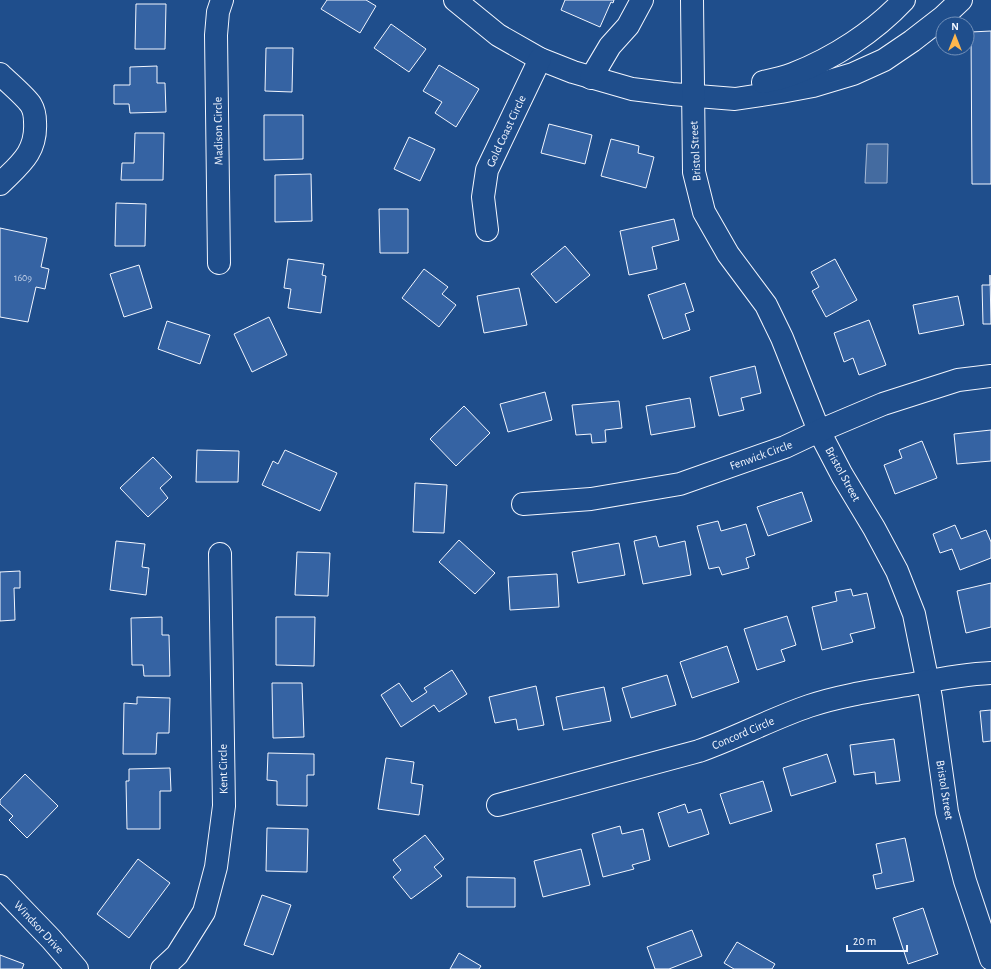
<svg xmlns="http://www.w3.org/2000/svg" width="991" height="969" font-family="'Alegreya Sans',sans-serif">
<rect width="100%" height="100%" fill="#1f4e8c"/>
<path fill="#446ba0" stroke="#a8bbd7" d="M867,144H888L887,183H865Z"/>
<g fill="#3563a3" stroke="#f2f6ff">
<path d="M327,0H366L376,6L360,33L321,9Z"/>
<path d="M565,0H614L613,3L611,2L600,27L561,10Z"/>
<path d="M136,4H166L165,49H135Z"/>
<path d="M391,24L426,49L409,72L374,48Z"/>
<path d="M991,31V184H972L971,32Z"/>
<path d="M266,48H293L292,92L265,91Z"/>
<path d="M439,65L479,89L456,127L435,113L442,102L423,91Z"/>
<path d="M157,66V83H165L166,112L130,113L129,104H114V85H130V67Z"/>
<path d="M264,115H303V159L264,160Z"/>
<path d="M549,124L592,135L585,164L541,153Z"/>
<path d="M135,133H164L163,180H121L122,163H134Z"/>
<path d="M409,137L435,149L420,181L394,169Z"/>
<path d="M611,139L639,146L638,153L654,157L646,188L601,176Z"/>
<path d="M311,174L312,221L275,222V175Z"/>
<path d="M116,203L146,204L145,246H115Z"/>
<path d="M379,209H408V253H380Z"/>
<path d="M674,219L679,240L652,247L657,269L629,275L620,231Z"/>
<path d="M0,228L47,238L41,267L49,269L45,289L36,287L28,322L0,317Z"/>
<path d="M565,246L590,275L556,303L531,274Z"/>
<path d="M288,259L324,264L322,275L326,276L321,313L288,308L291,289L284,288Z"/>
<path d="M835,259L857,300L826,317L812,291L819,287L811,272Z"/>
<path d="M139,265L152,308L124,317L110,274Z"/>
<path d="M424,269L448,287L442,294L456,305L439,327L402,298Z"/>
<path d="M990,275L991,324H983L982,285H990Z"/>
<path d="M685,283L694,311L685,314L690,330L663,339L648,295Z"/>
<path d="M519,288L527,325L484,333L477,296Z"/>
<path d="M958,296L964,325L919,334L913,305Z"/>
<path d="M269,317L287,355L252,372L234,334Z"/>
<path d="M869,320L886,365L859,375L853,358L844,362L834,333Z"/>
<path d="M167,321L210,335L200,364L158,349Z"/>
<path d="M755,366L761,393L741,398L744,410L719,416L710,377Z"/>
<path d="M545,392L552,420L508,432L500,404Z"/>
<path d="M690,398L695,427L651,435L646,406Z"/>
<path d="M619,401L622,428L605,430L606,442L592,443L591,434L576,435L572,405Z"/>
<path d="M464,406L490,433L456,466L430,439Z"/>
<path d="M991,430V461L957,464L954,434Z"/>
<path d="M922,441L937,478L895,494L884,465L902,458L899,450Z"/>
<path d="M197,450L239,451L238,482H196Z"/>
<path d="M285,450L337,473L320,511L262,485L273,461L278,464Z"/>
<path d="M153,457L172,477L160,488L168,498L148,517L120,488Z"/>
<path d="M415,483L447,485L444,533L413,532Z"/>
<path d="M802,492L812,521L768,536L757,507Z"/>
<path d="M718,521L721,531L746,524L755,555L746,558L749,568L722,575L719,567L709,569L697,526Z"/>
<path d="M955,525L961,539L986,530L991,542V558L960,570L952,549L940,553L933,534Z"/>
<path d="M656,536L659,547L685,541L691,575L643,584L634,541Z"/>
<path d="M459,540L495,573L475,594L439,562Z"/>
<path d="M116,541L145,544L142,567L149,568L146,595L110,590Z"/>
<path d="M619,543L625,575L578,583L572,552Z"/>
<path d="M297,552L330,553L328,596L295,595Z"/>
<path d="M20,571V588H14L15,620L0,621V572Z"/>
<path d="M557,574L559,607L510,610L508,577Z"/>
<path d="M991,583V627L966,633L957,591Z"/>
<path d="M851,589L853,596L867,593L875,628L850,634L853,642L822,650L812,607L837,601L835,592Z"/>
<path d="M787,616L796,645L781,650L785,661L757,670L744,629Z"/>
<path d="M162,617V635H169L170,676H144L143,665H132L131,618Z"/>
<path d="M276,617H315L314,666L276,665Z"/>
<path d="M727,646L739,682L692,698L680,662Z"/>
<path d="M452,670L467,694L439,712L434,705L401,727L381,695L399,683L412,702L427,692L424,688Z"/>
<path d="M667,675L676,705L631,718L622,688Z"/>
<path d="M272,683H302L304,737L273,738Z"/>
<path d="M536,686L544,725L518,730L516,719L495,723L489,697Z"/>
<path d="M604,687L611,721L563,730L556,697Z"/>
<path d="M137,697L170,698L169,733H157L156,754H123L124,703L137,704Z"/>
<path d="M991,710V741L983,742L980,711Z"/>
<path d="M894,739L900,781L876,784L875,772L854,775L850,745Z"/>
<path d="M268,753L314,754V775H307V806L277,805V781L267,780Z"/>
<path d="M827,754L836,782L791,796L783,768Z"/>
<path d="M386,758L414,762L411,783L423,785L419,815L378,809Z"/>
<path d="M170,768L171,791H160V829H127L126,781H129V769Z"/>
<path d="M25,774L58,806L27,838L9,820L13,816L0,804V800Z"/>
<path d="M763,781L772,811L730,824L720,794Z"/>
<path d="M685,804L688,813L701,809L709,834L669,847L658,813Z"/>
<path d="M620,826L622,834L643,829L650,860L632,865L634,869L603,877L592,834Z"/>
<path d="M267,828L308,829L307,872L266,871Z"/>
<path d="M425,835L444,859L434,867L442,876L411,899L393,877L401,870L393,860Z"/>
<path d="M905,838L914,881L876,889L873,875L882,873L876,844Z"/>
<path d="M581,849L590,885L543,897L534,861Z"/>
<path d="M138,859L170,883L129,938L97,914Z"/>
<path d="M467,877L515,878V907H467Z"/>
<path d="M262,895L291,905L273,955L244,945Z"/>
<path d="M923,908L938,954L908,964L893,918Z"/>
<path d="M692,930L702,956L669,969H655L647,947Z"/>
<path d="M737,942L775,964L772,969H734L724,963Z"/>
<path d="M459,953L481,966L479,969H450Z"/>
<path d="M0,955L24,964L22,969H0Z"/>
</g>
<g fill="none" stroke-linecap="round" stroke-linejoin="round">
<g stroke="#f2f6ff" stroke-width="24">
<g id="minor">
<path d="M455,0L498,35L540,59L573,72L632,89L672,94L735,99L781,92L813,86L853,74L884,60L912,41L943,17L961,0"/>
<path d="M692,0L694,172L704,212L728,254L766,305L782,338L819,431L842,475L874,528L897,571L914,614L931,698L947,812L965,881L991,959"/>
<path d="M0,74C8,82 26,97 31,105C34,110 35,116 35,122C37,153 19,165 0,184"/>
<path d="M591,78L610,46L628,26L642,0"/>
<path d="M763,82C773,80 783,78 793,74C834,58 874,32 904,0"/>
<path d="M487,230L483,197L487,170L540,59"/>
<path d="M219,263L216,35L218,12L222,0"/>
<path d="M523,504L591,499L680,484L785,447L819,431L883,404L958,380L991,376"/>
<path d="M498,805L699,751C736,738 771,719 809,706C842,695 878,690 913,684C939,679 965,674 991,673"/>
<path d="M0,886L51,939L77,969"/>
<path d="M162,969L177,955L204,912L216,867L224,806L220,554"/>
</g>
</g>
<use href="#minor" stroke="#1f4e8c" stroke-width="22"/>
</g>
<g text-anchor="middle" dominant-baseline="central" stroke-width="3" stroke-linejoin="round" paint-order="stroke">
<g font-size="10" fill="#c3d1e8">
<text x="23" y="278">1609</text>
</g>
<g font-size="12" fill="#f2f6ff" stroke="#1f4e8c">
<text transform="translate(218 131) rotate(-91)">Madison Circle</text>
<text transform="translate(506 131) rotate(-65)">Gold Coast Circle</text>
<text transform="translate(695 151) rotate(-93)">Bristol Street</text>
<text transform="translate(761 455) rotate(-20)">Fenwick Circle</text>
<text transform="translate(843 474) rotate(61)">Bristol Street</text>
<text transform="translate(743 733) rotate(-23)">Concord Circle</text>
<text transform="translate(223 769) rotate(-91)">Kent Circle</text>
<text transform="translate(945 790) rotate(81)">Bristol Street</text>
<text transform="translate(39 927) rotate(47)">Windsor Drive</text>
</g>
</g>
<g transform="translate(955 36)"><circle r="19" fill="#1f4e8c" stroke="#7391ba"/>
<path d="M0-3L7 15L0 10L-7 15Z" fill="#ffb74d"/>
<text y="-6" font-size="11" font-weight="bold" text-anchor="middle" fill="#f2f6ff">N</text>
</g>
<path d="M847 945v6h60v-6" fill="none" stroke="#f2f6ff" stroke-width="2"/>
<text x="853" y="945" font-size="12" fill="#f2f6ff" stroke="#1f4e8c" stroke-width="3" paint-order="stroke">20 m</text>
</svg>
